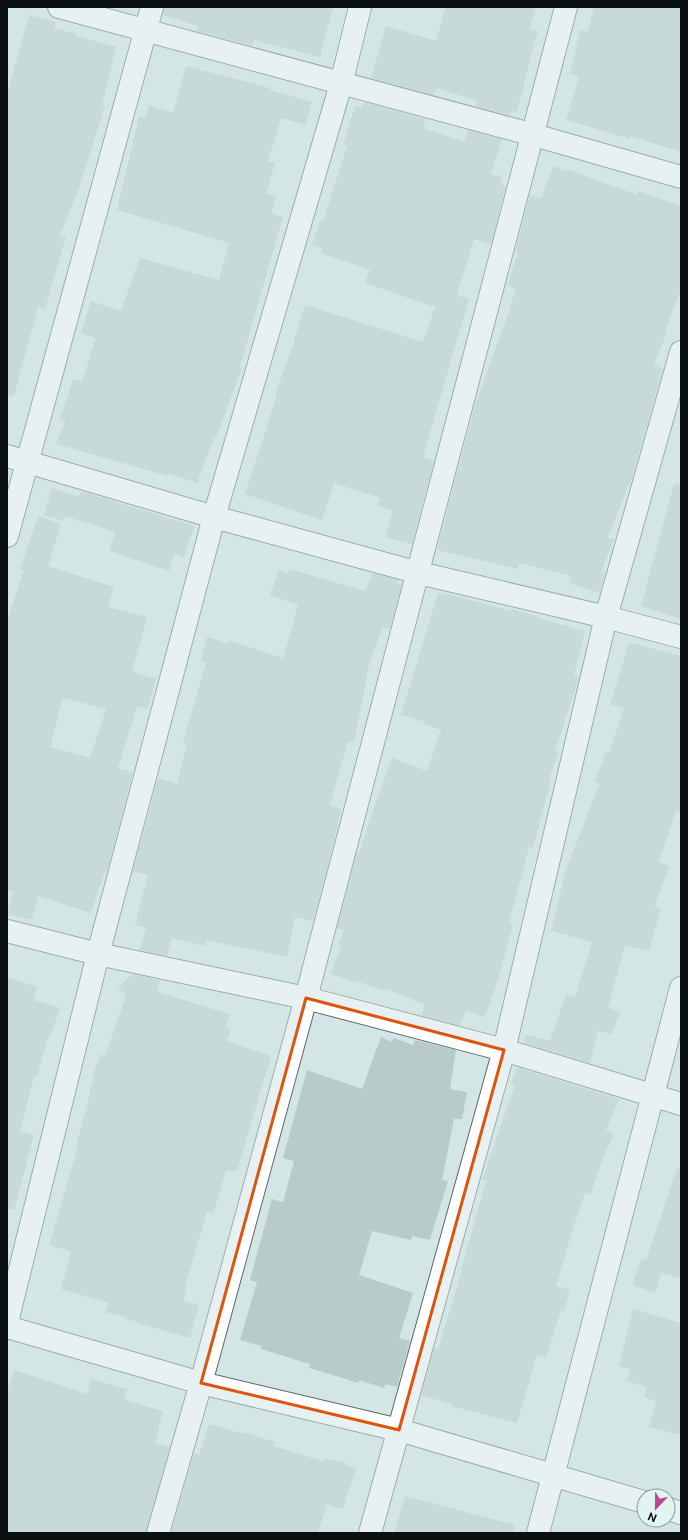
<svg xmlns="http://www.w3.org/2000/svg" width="688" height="1540" font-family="'Public Sans',sans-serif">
<rect width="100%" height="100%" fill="#d3e6e5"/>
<g fill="#b8cac9" fill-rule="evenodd">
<path d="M164,7H333L320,57L254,40L252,46L196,31L198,26L163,15Z"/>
<path d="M446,7H536L530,29L538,31L523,87L524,88L516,112L511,110L510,115L476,106L477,101L437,88L434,95L371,78L386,26L436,41Z"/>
<path d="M594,7H681V152L630,136V139L566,120L579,77L570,74L580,30L588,32Z"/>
<path d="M29,15L56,22L54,28L76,34V36L116,47L102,105L105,106L79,188L60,236L66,237L45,309L38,307L14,396L7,395V95Z"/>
<path d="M186,66L270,88V90L312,102L306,125L281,118L268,161L275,163L266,193L276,196L271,213L283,217L240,367L242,368L216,438L214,437L197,483L168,473V476L56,444L65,421L60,419L73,379L82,382L96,338L81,333L91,301L121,311L140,258L219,280L229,243L117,210L139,116L145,118L149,105L173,113Z"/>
<path d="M364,102L426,119L423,128L464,142L468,130L502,139L491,174L503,177L500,184L506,186L491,244L474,239L457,295L469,299L423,457L434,461L412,544L385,537L393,511L378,506L380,498L334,483L322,520L245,494L277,395L275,394L295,340H294L305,305L423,342L435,307L365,283L370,270L321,253L322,248L312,245L320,220L323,221L347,146L343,145L355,106L362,108Z"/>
<path d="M553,166L566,171L567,169L637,195L638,191L681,206V289L665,331L667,332L654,365L663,369L633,474L608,537L614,539L601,572L605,573L600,593L568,583L571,576L519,563L518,569L437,550L475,405L511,306H510L516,289L507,286L518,253L515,252L530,195L541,198Z"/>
<path d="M674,484L681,485V619L641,606Z"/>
<path d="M52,488L79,497L81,491L194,526L184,557L174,553L169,571L109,551L115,532L65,516L64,521L44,515Z"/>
<path d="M38,516L61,524L48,566L114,587L108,607L147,617L132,672L156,679L147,709L137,706L118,768L133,772L107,871H105L91,913L38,896L32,920L7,914L13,892L7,890V621L24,570L20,569ZM63,698L106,709L90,758L50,747Z"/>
<path d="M289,569L365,591L373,573L398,580L397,583L402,585L390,629L382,628L369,665L354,743L348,741L330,805L341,809L333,846L313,921L295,917L287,957L206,940L205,946L172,938L167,956L140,950L146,928L135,925L148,875L133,871L158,778L177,784L187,744L183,743L206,663L201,661L207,637L227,643L228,640L283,658L298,605L270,595L279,570L288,573Z"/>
<path d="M438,593L449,595V594L511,611V609L538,616L537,618L585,631L574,675L579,678L555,751L559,752L549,779L551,780L533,848L529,847L509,923L513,924L499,977L485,1017L466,1011L460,1026L422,1016L425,1005L388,989L387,992L357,981L356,983L331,974L341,946L338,944L344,930L337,928L357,853L359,854L370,819L392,758L427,771L441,730L424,724L425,722L401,715Z"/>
<path d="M631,643L681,656V813L676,811L659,862L670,866L654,906L661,908L649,951L625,945L608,1008L620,1012L612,1035L598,1030L590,1063L524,1043L526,1035L550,1041L566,994L575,997L592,942L551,931L566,869L600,783L595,782L606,752L609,754L624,708L610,704L622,667L628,644H630Z"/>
<path d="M133,974L160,980L157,992L230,1014L226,1027L231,1029L227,1041L271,1056L237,1171H226L213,1214L207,1212L185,1287H187L183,1301L199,1305L190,1338L137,1323L138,1322L126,1319V1317L105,1312L108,1303L61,1289L71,1251L49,1245L78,1147L76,1146L89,1099H88L95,1069L101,1054L105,1056L126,996L118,987Z"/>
<path d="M7,977L37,987L34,1000L60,1008L50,1037L48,1036L37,1077L34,1076L20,1131L34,1135L14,1210L7,1209Z"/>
<path d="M381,1037L392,1042L394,1038L413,1045L415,1040L456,1050L450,1089L467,1092L462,1119H454L442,1180L448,1181L430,1240L412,1236L411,1240L372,1231L359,1275L413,1293L399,1338L410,1341L397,1387L385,1384L384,1388L359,1380V1383L309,1368L310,1364L261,1349V1346L240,1340L257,1282L250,1280L272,1199L283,1202L294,1161L283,1158L307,1070L362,1089Z"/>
<path d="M517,1067L619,1099L606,1130L614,1134L605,1153L590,1195L585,1193L573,1228L556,1286L570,1290L564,1311L561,1310L546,1358L537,1355L517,1423L451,1406V1404L421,1395L434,1348L438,1349L462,1271H461L486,1181L482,1180L515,1085L511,1083Z"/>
<path d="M677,1168L681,1169V1278L661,1273L655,1293L632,1285L641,1259L646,1260Z"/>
<path d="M633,1309L681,1323V1435L649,1427L656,1401L644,1397L647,1387L627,1381L630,1369L619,1366Z"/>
<path d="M14,1370L87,1394L91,1379L127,1389L124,1400L163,1411L155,1443L170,1447L146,1533H7V1392Z"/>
<path d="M209,1424L244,1434L245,1432L275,1442L273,1446L323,1461L324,1458L346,1463V1465L356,1468L343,1509L327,1504L318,1533H171L194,1453L199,1455Z"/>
<path d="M405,1496L515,1525L514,1533H394Z"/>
</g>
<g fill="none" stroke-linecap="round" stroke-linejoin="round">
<g stroke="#586967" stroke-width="24">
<g id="street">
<path d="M59,7L534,135L681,177"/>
<path d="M7,456L214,517L419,573L606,617L681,637"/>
<path d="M7,536L152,7"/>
<path d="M7,931L98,954L306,998L504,1050L681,1104"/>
<path d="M7,1322L98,954L214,517L341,84L360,7"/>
<path d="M7,1327L201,1383L399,1430L644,1502"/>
<path d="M668,1509L681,1513"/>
<path d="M158,1533L201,1383L306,998L566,7"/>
<path d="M370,1533L504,1050L606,617L681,352"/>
<path d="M538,1533L681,988"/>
</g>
</g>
<use href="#street" stroke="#fff" stroke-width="22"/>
</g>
<path d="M0 0H688V1540H0ZM306,998L504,1050L399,1430L201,1383Z" fill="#d3e6e5" fill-opacity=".55" fill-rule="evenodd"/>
<path fill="none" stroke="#dd550c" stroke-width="3" stroke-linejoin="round" d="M306,998L504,1050L399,1430L201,1383Z"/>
<rect width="688" height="1540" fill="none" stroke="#0b1111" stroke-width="16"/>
<g transform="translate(656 1508) rotate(202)"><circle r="19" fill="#e0f4f2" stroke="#8b9998"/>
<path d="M0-3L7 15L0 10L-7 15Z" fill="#c2438f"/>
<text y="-6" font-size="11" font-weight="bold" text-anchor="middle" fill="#0b1111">N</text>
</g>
</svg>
